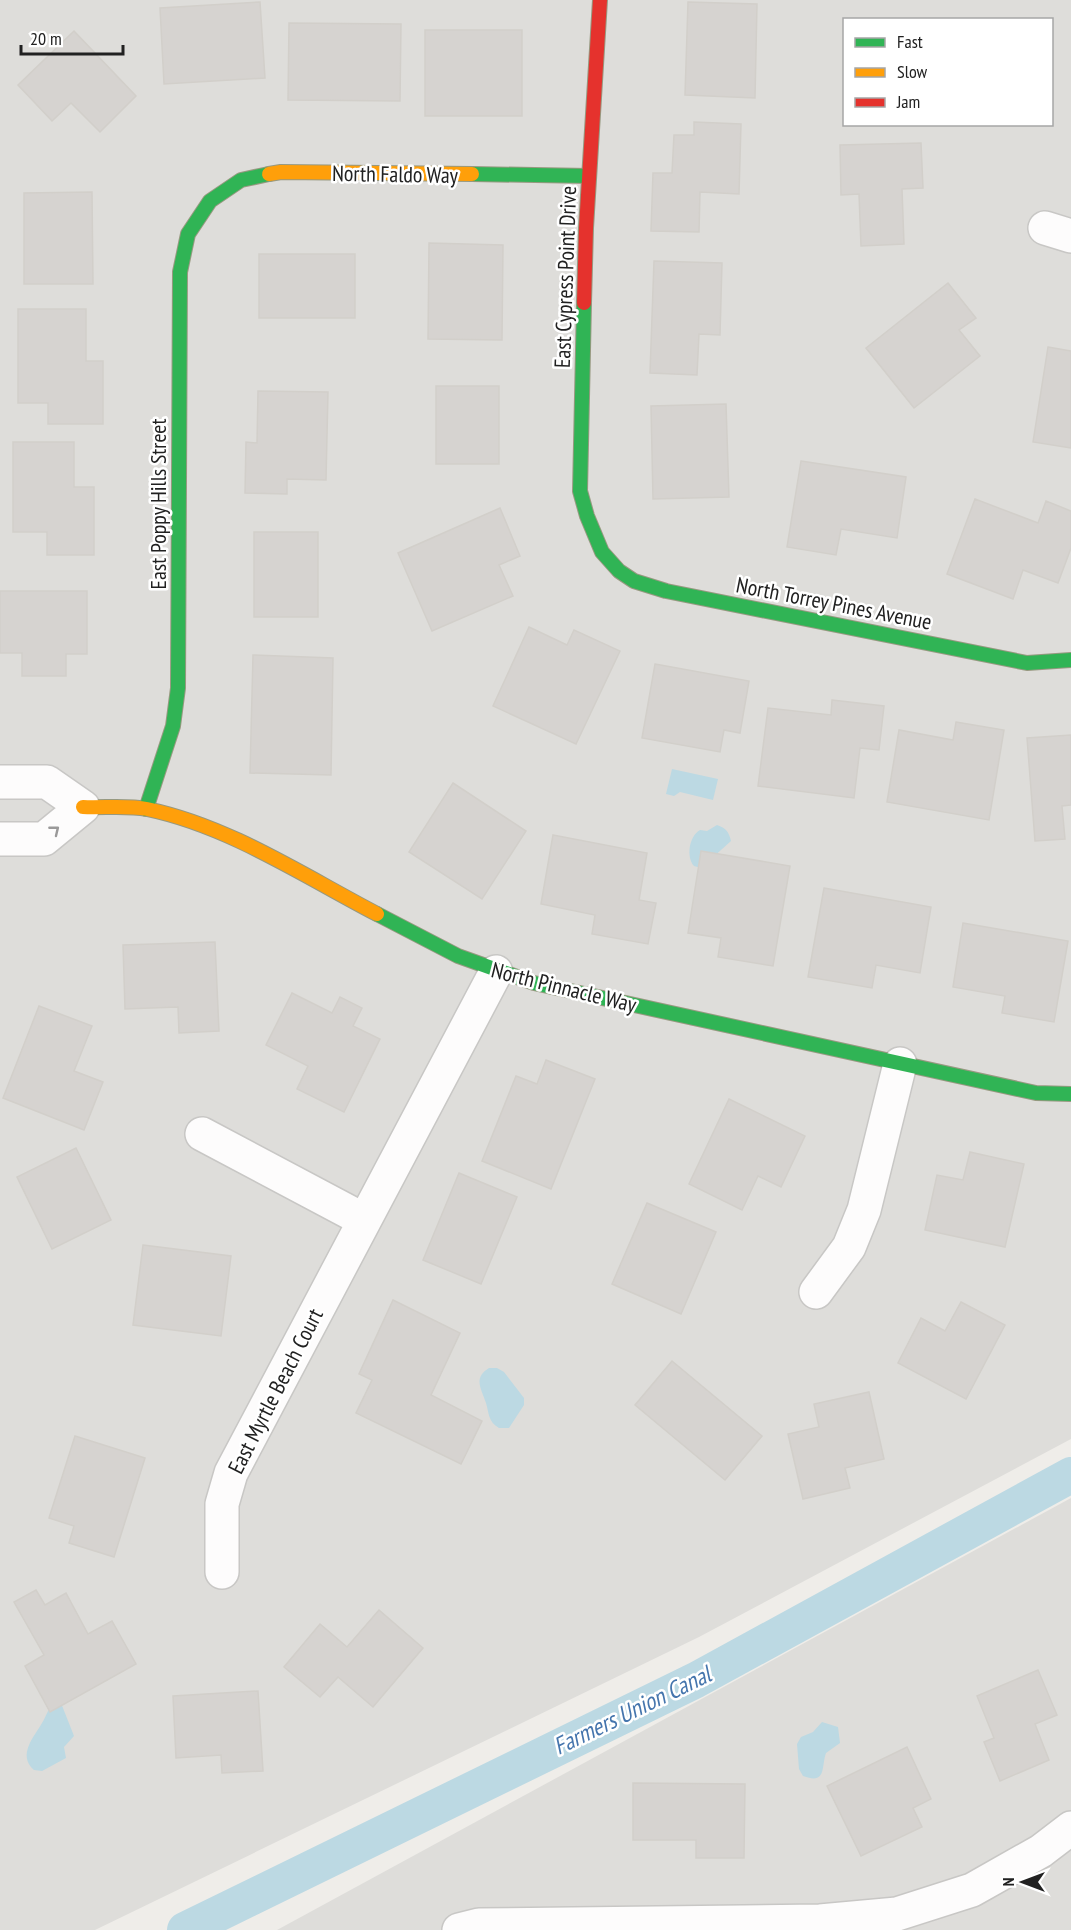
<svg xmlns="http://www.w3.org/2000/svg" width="1071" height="1930" font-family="'PT Sans Narrow',sans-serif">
<rect width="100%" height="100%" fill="#efede9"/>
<g fill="#deddda" fill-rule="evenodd">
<path d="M0,0H1071V1439L699,1637L95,1930H0ZM844,20H1052V124H844Z"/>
<path d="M1071,1498V1930H277Z"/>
</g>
<g fill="#bcd9e3">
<path d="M672,769L718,779L713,800L680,792L674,796L666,794Z"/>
<path d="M717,825C726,828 729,832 731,841L701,868L694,866C686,857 689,836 700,830L707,831Z"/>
<path d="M489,1368H497L504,1372L524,1398V1405L509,1428H499C488,1422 489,1413 486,1403C481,1388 473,1378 489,1368Z"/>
<path d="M54,1703H61L74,1736L64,1747L66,1758L42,1771L34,1770C17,1755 34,1737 42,1723C47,1715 47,1710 54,1703Z"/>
<path d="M822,1722L838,1727L840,1743L826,1753C821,1767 827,1785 803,1776L799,1769L797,1744L801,1737L813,1732Z"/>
</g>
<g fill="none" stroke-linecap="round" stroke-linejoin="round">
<path stroke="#bcd9e3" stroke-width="36" d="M185,1930L696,1680L1071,1475"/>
</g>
<g fill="#d6d3d0" stroke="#d2cfca" stroke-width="1.5">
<path d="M260,2L265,78L164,84L160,8Z"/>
<path d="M688,2L757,4L755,98L685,95Z"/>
<path d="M289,23L401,24L400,101L288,100Z"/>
<rect x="425" y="30" width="97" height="86"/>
<path d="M74,31L136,96L100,132L71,103L52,121L18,85Z"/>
<path d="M694,122L741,124L739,194L700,192L699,232L651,231L653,173H672L674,135H694Z"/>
<path d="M921,143L923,188L902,189L904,244L861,246L859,194L841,195L840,145Z"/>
<path d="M92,192L93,284H24V193Z"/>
<path d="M429,243L503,245L502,340L428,339Z"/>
<rect x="259" y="254" width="96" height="64"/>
<path d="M654,261L722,263L720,335L699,334L697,375L650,373Z"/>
<path d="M948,283L976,318L959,330L980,356L914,408L866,348Z"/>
<path d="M18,309H86V361H103V424H48V403H18Z"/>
<path d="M1048,347L1071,351V448L1033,442Z"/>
<rect x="436" y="386" width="63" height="78"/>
<path d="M258,391L328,392L326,480L287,479V494L245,493L246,442L257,443Z"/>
<path d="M726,404L729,497L653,499L651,406Z"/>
<path d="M13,442H74V487H94V555H47V532H13Z"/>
<path d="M801,461L906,477L897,538L841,529L836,555L787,547Z"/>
<path d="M975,499L1038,523L1046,501L1071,511V548L1058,583L1023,570L1013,599L947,574Z"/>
<path d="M500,508L520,556L499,565L513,596L432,631L398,553Z"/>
<rect x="254" y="532" width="64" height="85"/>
<path d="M0,591H87V654H66V676H22V653H0Z"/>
<path d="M529,627L567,645L574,630L620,651L576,744L493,706Z"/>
<path d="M253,655L333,658L331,775L250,773Z"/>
<path d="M655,664L749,681L740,733L724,730L720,752L642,738Z"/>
<path d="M832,700L884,706L879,750L860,748L854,798L758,786L768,708L831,715Z"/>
<path d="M956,722L1004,730L989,820L887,802L899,730L953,740Z"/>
<path d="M1071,735V805L1062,806L1065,839L1035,841L1027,738Z"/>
<path d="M453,783L526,831L482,899L409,852Z"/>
<path d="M553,835L647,853L639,900L656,903L648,944L592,934L595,915L541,904Z"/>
<path d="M701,851L790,866L773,966L718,957L721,938L688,933Z"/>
<path d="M824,888L931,907L920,973L876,965L872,988L808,977Z"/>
<path d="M963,923L1068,941L1054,1022L1002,1013L1005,996L953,987Z"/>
<path d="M215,942L219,1031L179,1033L178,1007L125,1009L123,945Z"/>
<path d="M292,993L332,1013L340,997L362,1008L353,1026L380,1039L344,1112L297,1089L308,1066L266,1045Z"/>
<path d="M39,1006L92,1026L74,1071L103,1082L84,1130L3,1098Z"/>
<path d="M546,1060L595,1079L551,1189L482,1161L516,1076L537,1084Z"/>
<path d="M729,1099L805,1136L781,1187L758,1176L742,1210L689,1184Z"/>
<path d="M76,1148L111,1220L52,1249L17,1177Z"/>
<path d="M970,1152L1024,1164L1005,1247L925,1230L937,1175L963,1180Z"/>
<path d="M459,1173L517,1197L481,1284L423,1260Z"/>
<path d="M647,1203L716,1232L681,1314L612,1284Z"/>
<path d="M143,1245L231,1256L221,1336L133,1325Z"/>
<path d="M393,1300L460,1333L431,1395L482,1421L461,1464L356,1413L372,1380L359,1374Z"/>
<path d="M961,1302L1005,1325L966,1399L898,1363L921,1318L945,1331Z"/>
<path d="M672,1361L762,1436L725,1480L635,1405Z"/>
<path d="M869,1392L884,1459L845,1468L850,1488L803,1499L788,1434L819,1427L814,1404Z"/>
<path d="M75,1436L145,1458L114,1557L69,1543L74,1526L49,1518Z"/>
<path d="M36,1590L45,1605L66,1593L88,1634L112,1621L136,1664L50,1712L25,1666L44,1655L14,1602Z"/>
<path d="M379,1610L423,1648L373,1707L338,1677L320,1697L284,1667L320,1624L347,1647Z"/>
<path d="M1038,1670L1057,1715L1035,1724L1049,1760L1000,1781L984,1742L994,1738L977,1696Z"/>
<path d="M258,1691L263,1771L222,1773L221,1755L176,1758L173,1696Z"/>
<path d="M907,1747L931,1799L913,1808L922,1827L861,1856L827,1786Z"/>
<path d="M633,1783L745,1784L744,1858H696V1840H633Z"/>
</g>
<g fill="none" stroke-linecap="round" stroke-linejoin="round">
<g stroke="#c8c7c5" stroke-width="36">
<g id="street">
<path d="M1045,228L1071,236"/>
<path d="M0,782H47L83,807L44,839H0"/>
<path d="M202,1134L364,1220"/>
<path d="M816,1292L849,1247L864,1210L900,1064"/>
<path d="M222,1572V1504L231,1473L496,972"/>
<path d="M459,1930L479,1925L820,1921L897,1914L972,1890L1041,1851L1071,1828"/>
</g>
</g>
<g stroke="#979980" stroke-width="16">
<g id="fast">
<path d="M472,174L589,176"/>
<path d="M584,303L580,491L587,516L602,552L619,571L634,581L666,591L1027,663L1071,660"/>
<path d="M146,809L173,726L178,688L180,272L188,234L210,201L241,180L269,174"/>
<path d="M377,914L458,956L534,983L1036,1093L1071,1094"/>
</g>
</g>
<g stroke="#979980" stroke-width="16">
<g id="slow">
<path d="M269,174L281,172L472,174"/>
<path d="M83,807C104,808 127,805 147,809C229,826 304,876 377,914"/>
</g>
</g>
<g stroke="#979980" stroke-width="16">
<path id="jam" d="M584,303L586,228L600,0"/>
</g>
<use href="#street" stroke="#fdfcfc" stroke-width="33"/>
<use href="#fast" stroke="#30b455" stroke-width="14"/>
<use href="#slow" stroke="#ff9f0a" stroke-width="14"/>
<use href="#jam" stroke="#e5322d" stroke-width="14"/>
</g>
<defs><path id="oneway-chevron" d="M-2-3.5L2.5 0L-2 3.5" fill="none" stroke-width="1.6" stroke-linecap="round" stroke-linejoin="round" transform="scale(1.5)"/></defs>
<use stroke="#9a9999" href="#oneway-chevron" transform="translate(55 830) rotate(-39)"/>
<g text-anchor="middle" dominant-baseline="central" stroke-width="5" stroke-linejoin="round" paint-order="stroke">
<g font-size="22" fill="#212121" stroke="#fff">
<text transform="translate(395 174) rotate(1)">North Faldo Way</text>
<text transform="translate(565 277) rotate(-88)">East Cypress Point Drive</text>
<text transform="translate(158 504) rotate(-90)">East Poppy Hills Street</text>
<text transform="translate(834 603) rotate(11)">North Torrey Pines Avenue</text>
<text transform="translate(564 987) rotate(14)">North Pinnacle Way</text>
<text transform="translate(275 1391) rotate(-63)">East Myrtle Beach Court</text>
</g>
<g font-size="24" font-style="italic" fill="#4575ad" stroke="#fff">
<text transform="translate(632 1710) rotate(-26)">Farmers Union Canal</text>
</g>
</g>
<rect x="843" y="18" width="210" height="108" fill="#ffffff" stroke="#a6a6a6" stroke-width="1.5"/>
<rect x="855" y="38" width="30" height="9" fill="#30b455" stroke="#a6a6a6" stroke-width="1.5"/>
<text x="897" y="48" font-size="18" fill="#212121">Fast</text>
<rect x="855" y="68" width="30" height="9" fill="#ff9f0a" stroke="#a6a6a6" stroke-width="1.5"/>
<text x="897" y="78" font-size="18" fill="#212121">Slow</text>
<rect x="855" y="98" width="30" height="9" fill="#e5322d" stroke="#a6a6a6" stroke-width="1.5"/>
<text x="897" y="108" font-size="18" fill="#212121">Jam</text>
<g transform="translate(1023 1882) rotate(270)" stroke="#ffffff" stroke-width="4.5" paint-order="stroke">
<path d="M0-4.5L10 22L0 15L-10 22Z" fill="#212121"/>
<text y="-9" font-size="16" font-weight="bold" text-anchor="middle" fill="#212121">N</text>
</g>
<path d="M21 45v9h102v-9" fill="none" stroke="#212121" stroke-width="3"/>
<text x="30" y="45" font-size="18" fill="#212121" stroke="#ffffff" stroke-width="4.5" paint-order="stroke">20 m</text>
</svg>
